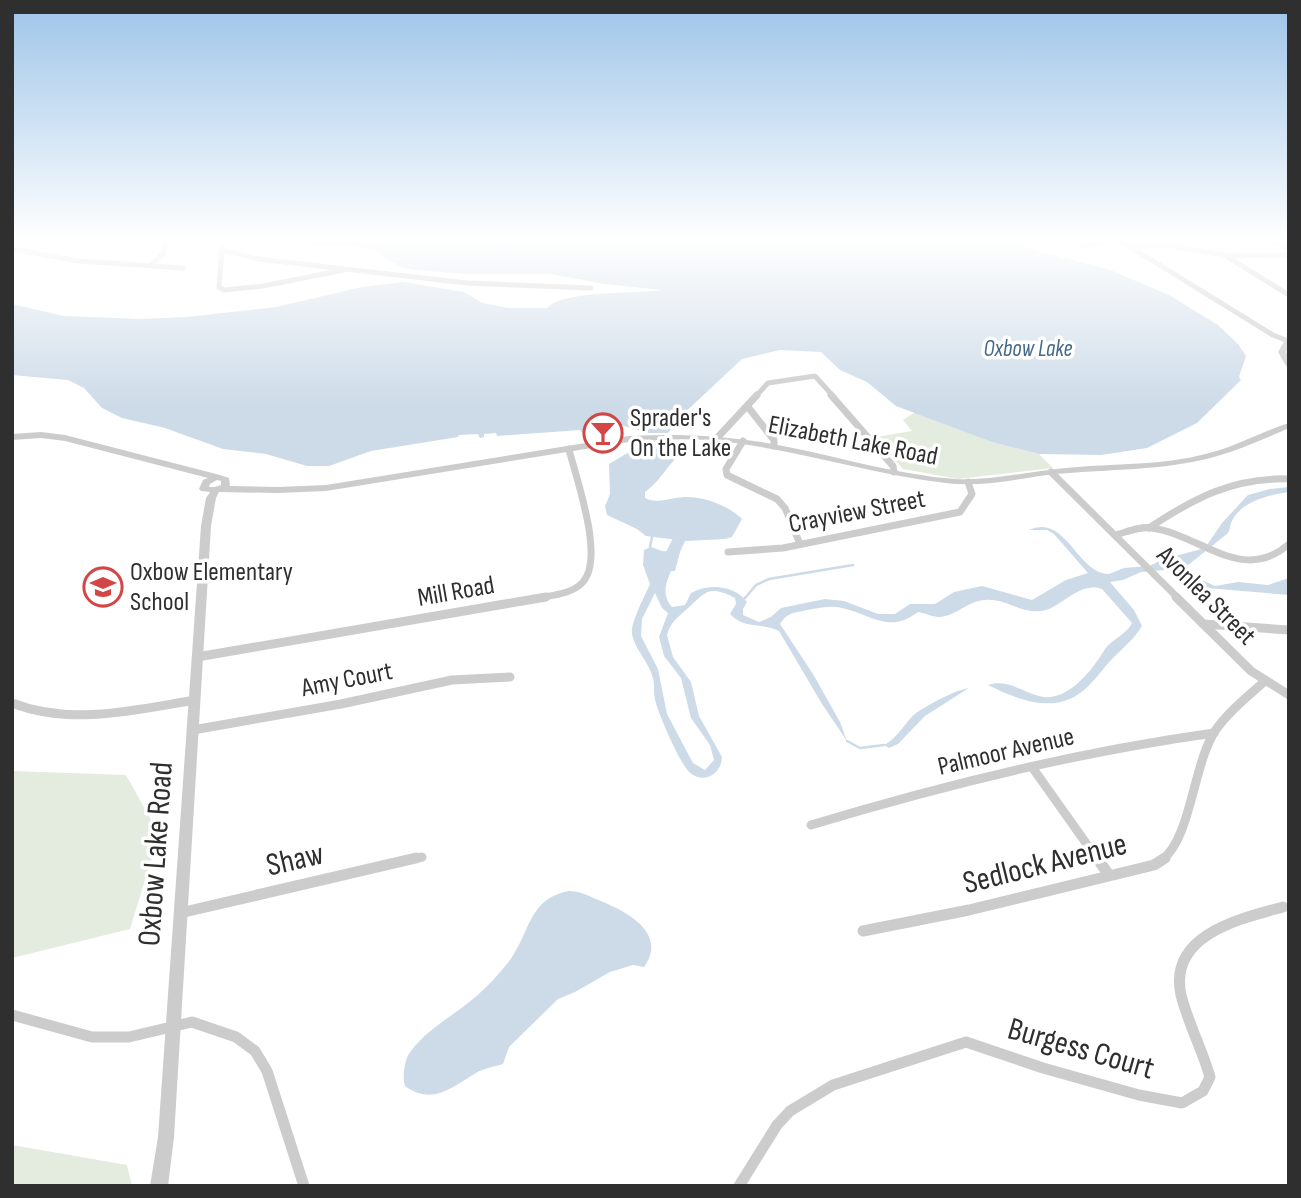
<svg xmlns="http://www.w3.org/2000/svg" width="1301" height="1198" font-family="'Sofia Sans Condensed',sans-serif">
<rect width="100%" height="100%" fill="#fff"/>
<g fill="#e4ebdf">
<path d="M915,412L992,442L1039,454L1053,468L958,479L903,469L876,437L912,431L903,420Z"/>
<path d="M12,771L126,775L159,834L130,929L12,958Z"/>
<path d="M12,1145L127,1165L132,1186H12Z"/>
</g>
<g fill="#cddbe8" fill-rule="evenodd">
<path d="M274,240H1012L1037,251L1108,269L1169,295L1218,325L1238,344L1246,356L1239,377L1241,380L1197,423L1147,448L1101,455L1039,454L992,442L896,406L867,382L840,370L821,352L780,350L742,359L680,417L668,433H648L624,426L581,432L580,430L497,436L496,433L484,434V437L480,438L478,434L459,435L458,437L371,451L329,466H307L266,454L223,449L165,428L122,418L102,408L84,388L68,380L12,375V304L64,316L140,319L187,317L276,307L362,287L403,282L464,292L482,303L508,308H547C564,290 636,294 662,290L604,284L551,274H465L416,270L404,268L387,260L379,252L362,247L324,246Z"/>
<path d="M669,439L681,442L685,451C667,463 664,478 645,492V498C656,504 671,498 684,497C704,496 729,506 742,519L732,537L725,539L686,541L646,536L637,529L607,515L605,506L610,494L609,464L646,442Z"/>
<path d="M1289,487V492C1269,495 1240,501 1231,523C1230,526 1230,530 1228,533L1187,566L1202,580L1215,586L1238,582L1268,585L1289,578V595L1207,588L1176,569L1141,572L1123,580L1110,582L1134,610L1142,626C1134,639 1124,647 1113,658C1103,668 1095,681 1084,690C1055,715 1018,700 988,685C1006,679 1022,691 1039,696C1067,704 1093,669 1105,649C1112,639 1126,635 1132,623L1102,589C1081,582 1066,602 1049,609C1025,618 1008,598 985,600C967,601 957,616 939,617C932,617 926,613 918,612C887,636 868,611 836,607C825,606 813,609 803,611C792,613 786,614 780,624L813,674L840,722L847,741L822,704L779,631C762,622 745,630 730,614L736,604L735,598C708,584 705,593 687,609C678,617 670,623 667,635L673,657L691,682L699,716L722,757C722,774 703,785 689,772C680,763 657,712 655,699C653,692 655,685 653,678C649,662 635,650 632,634C630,624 645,595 650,584L643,565L644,550L651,547L662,551L675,552L677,558C670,575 658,591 672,607L685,605L691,593C708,583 735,585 747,602L743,609V615L759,622L771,617L781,608L825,599L844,601L878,614H895L910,604H935L954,592L982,586L1032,600L1066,580L1088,573L1054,534L1047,530H1029C1066,513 1077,574 1109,574L1124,568L1149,566L1164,559L1205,548L1222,523L1248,495L1270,489ZM655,593L662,608L668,613L659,637L664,656L681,678L691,718L710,745L714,760L705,770L693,763L667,714L658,669L641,636L642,619Z"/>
<path d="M969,688L925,716L898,744L889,748L884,745C899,738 906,719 919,711C934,702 953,691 969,688Z"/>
<path d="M569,891C579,891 587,895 596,899C624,910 669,932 644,967L633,965L610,972L575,992L558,999L509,1047L503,1064C494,1067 484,1068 476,1073C452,1087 433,1106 405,1086C402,1078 404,1059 411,1051C425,1032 446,1020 464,1006C480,994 494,980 506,965C531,936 526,899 569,891Z"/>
</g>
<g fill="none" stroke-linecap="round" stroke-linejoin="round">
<g stroke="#cddbe8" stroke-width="2.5">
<path d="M650,547L652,537"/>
<path d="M745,598L756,585L769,579L853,565"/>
<path d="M847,741L860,748L884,745"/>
</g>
<path fill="#cddbe8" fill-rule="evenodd" d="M681,522L686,523L690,530L680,552L675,571H665L663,568L666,552L677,530L675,526Z"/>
<g stroke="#ccc" stroke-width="5">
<path d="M223,240L222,250L258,259L467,283L591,288"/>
<path d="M1272,240L1289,248"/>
<path d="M1083,246L1112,241L1124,243L1273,335L1288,341"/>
<path d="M1130,247L1166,245L1230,256L1289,255"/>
<path d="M12,249L79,261L183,268"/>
<path d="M222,250L219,287L224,290L263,286L344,270"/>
<path d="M1226,256L1289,295"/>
<path d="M151,265L164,253L166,240"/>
<path d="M756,396L768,383L815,376L833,396"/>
</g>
<g stroke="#ccc" stroke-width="7">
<path d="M831,395L893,466L894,472"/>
<path d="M748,407L774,440V446"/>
<path d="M718,437L757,395"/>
<path d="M743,441L726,469L727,475L777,499L785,508L800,544"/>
<path d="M1051,472L1178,598"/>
<path d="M1149,528C1194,498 1234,477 1289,479"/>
<path d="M1115,535C1127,532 1140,526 1152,528C1201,535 1243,585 1289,544"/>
<path d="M728,552L783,548L960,512L972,494L968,482"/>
<path d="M538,598C554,595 572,594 583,582C605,557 576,479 569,449"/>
</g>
<g stroke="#ccc" stroke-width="9">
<path d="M1176,597L1251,671L1289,695"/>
<path d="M1204,624L1289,630"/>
<path d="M197,657L546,597"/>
<path d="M12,703C71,726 134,710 195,700"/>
<path d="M193,730L341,704L452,680L510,677"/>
<path d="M1032,767L1098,860"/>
<path d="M811,825C943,785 1077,752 1214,733"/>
<path d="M409,860L422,857"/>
<path d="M1162,860C1191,838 1193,765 1215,731C1228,712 1248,696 1265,681"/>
</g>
<g stroke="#ccc" stroke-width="11">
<path d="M1097,858L1109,875"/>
<path d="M180,913L416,858"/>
<path d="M863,931L969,910L1154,865L1165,858"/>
<path d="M12,1015L92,1037H129L192,1022L236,1037L255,1051L267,1071L304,1186"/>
<path d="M739,1186L777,1125L790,1111L833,1085L966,1042L1043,1068L1139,1095L1182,1103L1203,1091L1210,1077C1202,1049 1188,1023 1181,995C1168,935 1239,919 1283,907"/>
</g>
<g fill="#ccc" fill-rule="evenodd">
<path d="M1286,338H1289V347L1286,352L1289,357V366H1286L1278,352Z"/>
<path d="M1289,423V428C1264,439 1240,450 1214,457C1163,471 1109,469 1056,474C1019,478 982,488 945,483C865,473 789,447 709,440C682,438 656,440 629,442L326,491L278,493L219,492L216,498L211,526L174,1137L168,1186H150L158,1137L201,526L206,498L210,492L201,491L199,489L203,480L208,478L65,441L41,438L12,440V434L41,432L65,435L220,475L229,478L230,486L278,487L326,485L629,436C683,433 735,436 788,447C843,458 899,475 955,479C992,481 1030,471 1066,468C1114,463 1163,466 1209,453C1237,446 1262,431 1289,423ZM217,480L221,481V485L215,487H209L210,484Z"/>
</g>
</g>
<linearGradient id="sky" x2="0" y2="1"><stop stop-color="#9dc4e8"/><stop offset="0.59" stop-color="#fff"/><stop offset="1" stop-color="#fff" stop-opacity="0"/></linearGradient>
<rect width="1301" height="407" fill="url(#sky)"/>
<defs>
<g id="bar-ring" transform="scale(2.0125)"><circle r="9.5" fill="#fff" stroke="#d24645" stroke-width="1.5"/><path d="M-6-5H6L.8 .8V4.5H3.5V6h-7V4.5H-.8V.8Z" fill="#d24645"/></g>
<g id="school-ring" transform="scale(2.0125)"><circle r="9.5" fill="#fff" stroke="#d24645" stroke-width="1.5"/><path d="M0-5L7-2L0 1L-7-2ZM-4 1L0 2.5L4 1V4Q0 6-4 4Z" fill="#d24645"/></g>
</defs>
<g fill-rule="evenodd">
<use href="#bar-ring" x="603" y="433"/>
<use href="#school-ring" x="103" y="587"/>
</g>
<g text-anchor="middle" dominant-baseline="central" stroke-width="7" stroke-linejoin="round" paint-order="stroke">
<g font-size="23" font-style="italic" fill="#466989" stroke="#fff">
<text x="1028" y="349">Oxbow Lake</text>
</g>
<g font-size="26" fill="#2f2f2f" stroke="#fff" text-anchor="start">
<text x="630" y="418">Sprader's<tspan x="630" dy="30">On the Lake</tspan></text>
<text x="130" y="572">Oxbow Elementary<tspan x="130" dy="30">School</tspan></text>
</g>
<g font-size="26" fill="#2f2f2f" stroke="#fff">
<text transform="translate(853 441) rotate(11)">Elizabeth Lake Road</text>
<text transform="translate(857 512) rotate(-11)">Crayview Street</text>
<text transform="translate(456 592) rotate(-10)">Mill Road</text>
<text transform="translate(1206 596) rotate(45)">Avonlea Street</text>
<text transform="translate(347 680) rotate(-11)">Amy Court</text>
<text transform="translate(1006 752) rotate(-13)">Palmoor Avenue</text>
</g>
<g font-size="32" fill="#2f2f2f" stroke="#fff">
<text transform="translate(156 854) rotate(-86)">Oxbow Lake Road</text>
<text transform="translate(295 860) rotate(-13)">Shaw</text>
<text transform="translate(1045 864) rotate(-14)">Sedlock Avenue</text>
<text transform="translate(1081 1049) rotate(16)">Burgess Court</text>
</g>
</g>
<rect width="1301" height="1198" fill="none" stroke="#2f2f2f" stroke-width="28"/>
</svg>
